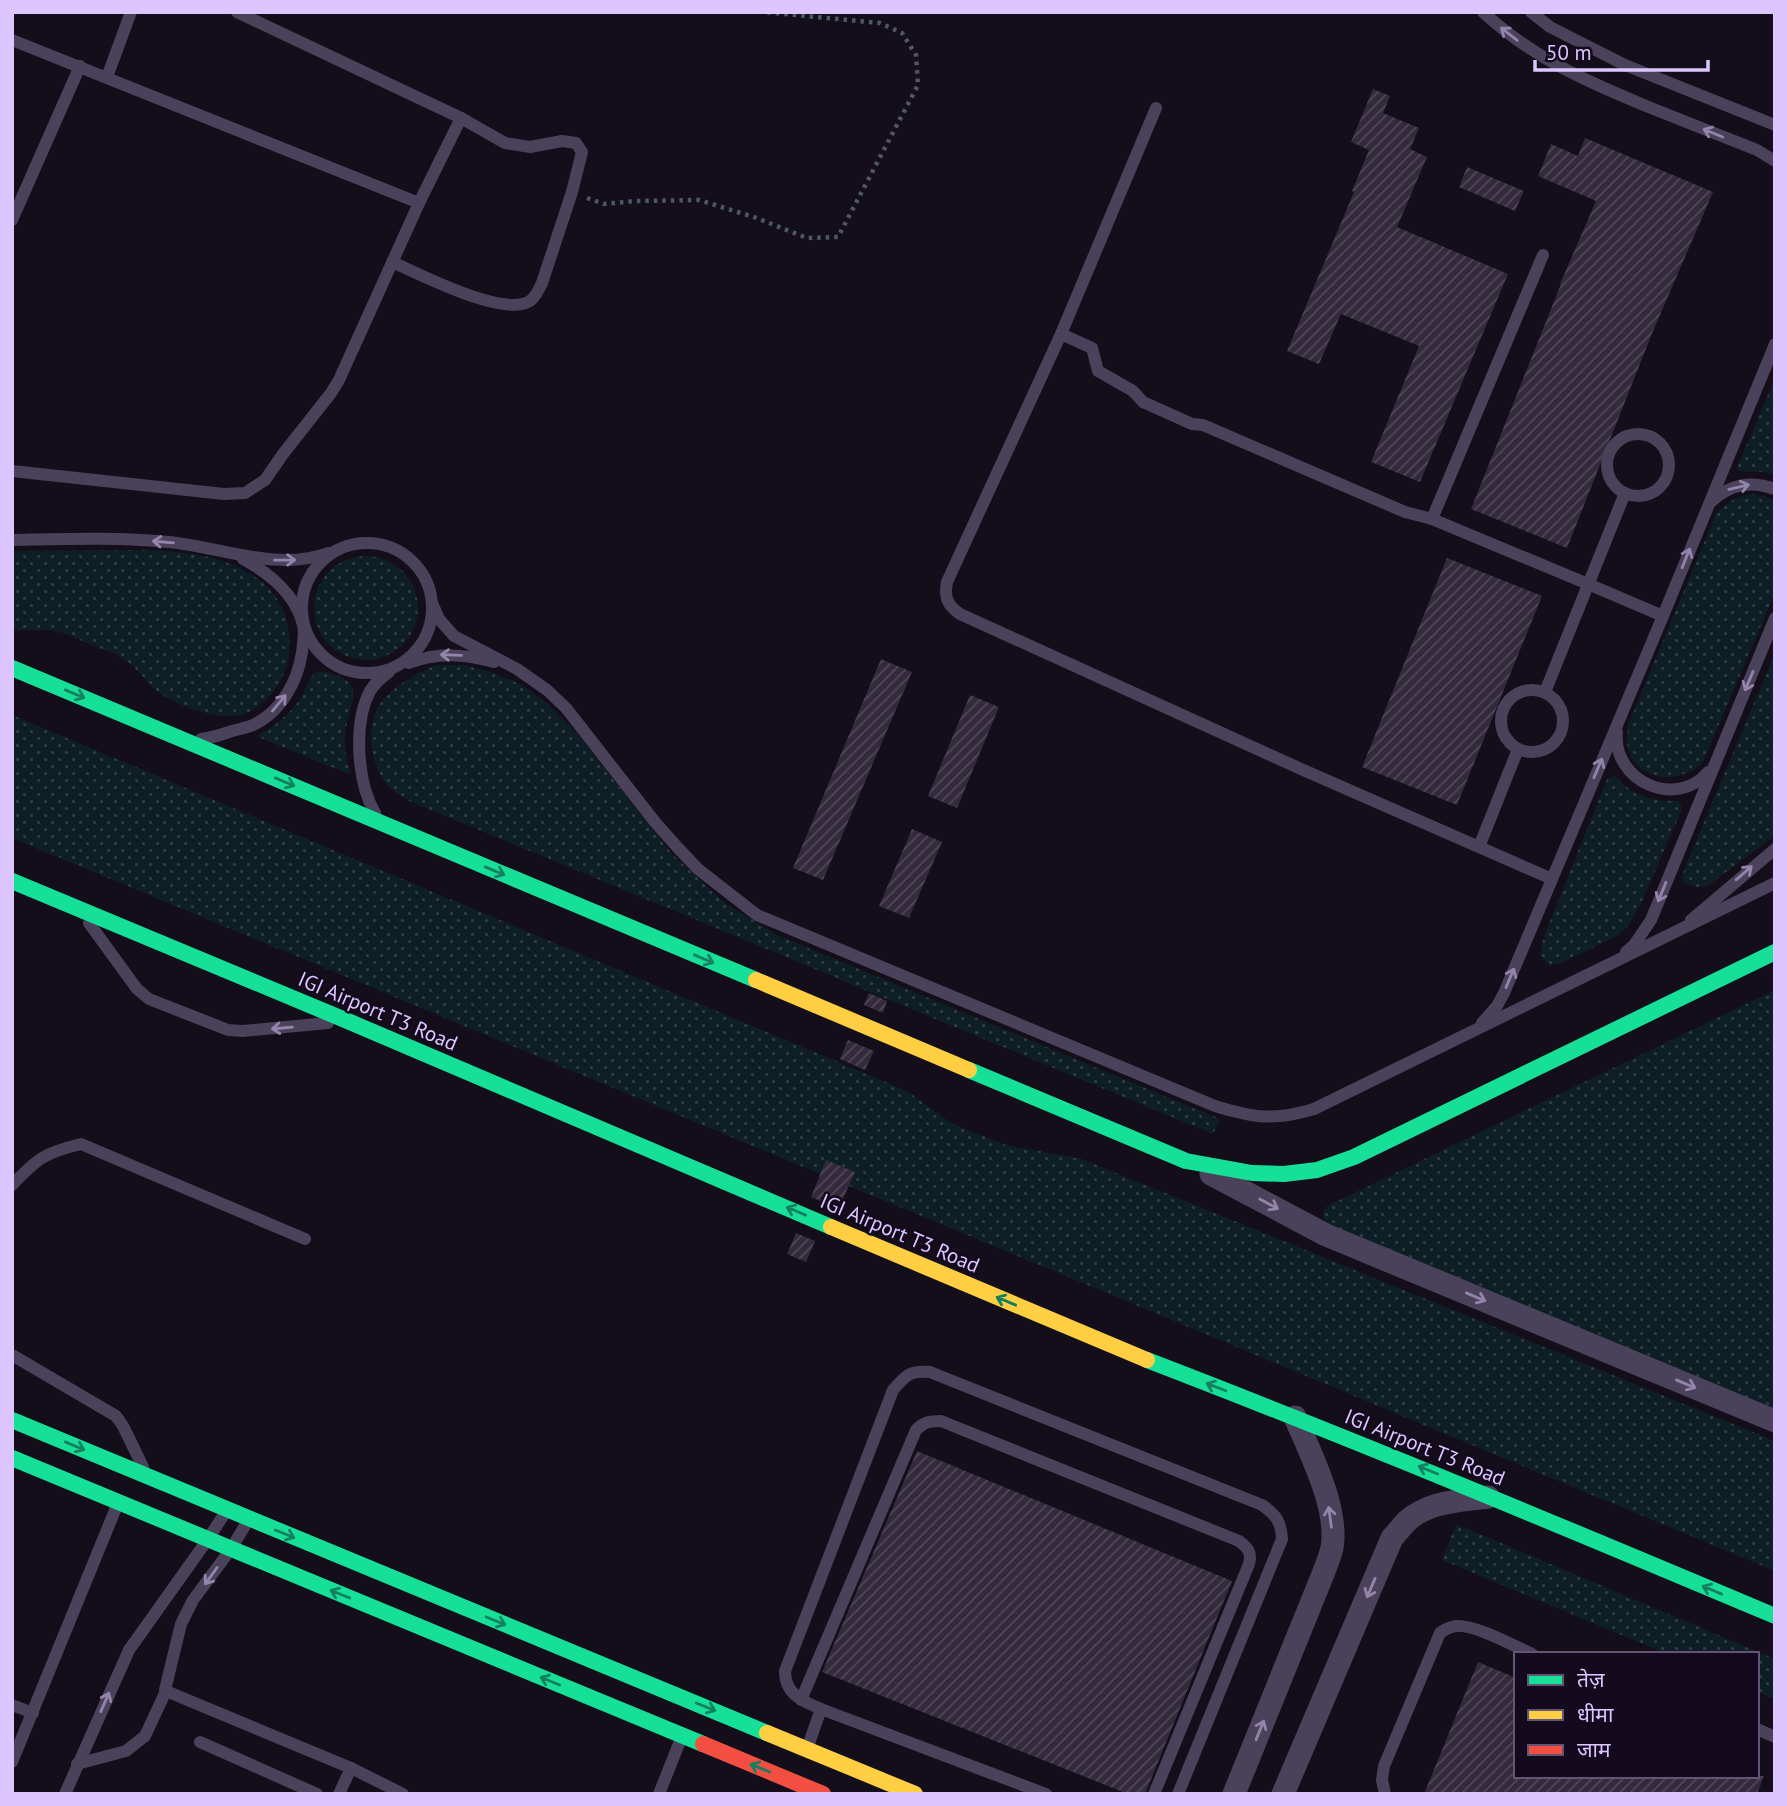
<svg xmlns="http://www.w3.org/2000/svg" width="1787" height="1806" font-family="'PT Sans','Noto Sans Devanagari',sans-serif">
<defs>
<pattern id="green-dots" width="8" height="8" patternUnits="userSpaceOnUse" patternTransform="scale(1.75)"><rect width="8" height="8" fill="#0e1e25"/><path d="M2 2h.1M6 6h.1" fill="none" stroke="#313d46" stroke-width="1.8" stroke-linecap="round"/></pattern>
<pattern id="building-hatch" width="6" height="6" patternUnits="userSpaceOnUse" patternTransform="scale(1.75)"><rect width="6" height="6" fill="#332b3c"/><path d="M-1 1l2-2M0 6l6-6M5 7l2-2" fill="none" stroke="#504859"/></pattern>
</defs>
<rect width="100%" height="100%" fill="#130e19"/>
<g fill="url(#green-dots)">
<path d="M1775,378V474L1762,472L1739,471L1737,468Z"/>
<path d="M1752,494L1767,497L1775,501V593L1703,762C1679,787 1631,781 1627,742C1627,737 1628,730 1628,725L1716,514C1728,502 1735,496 1752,494Z"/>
<path d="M147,550C185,552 226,555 258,579C294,605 300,658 273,692C265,702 256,710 243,714C220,721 183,708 163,695C147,685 136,665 119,656C107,650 92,646 80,640C72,637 63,632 55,631C41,629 26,631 12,630V551Z"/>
<circle cx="366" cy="608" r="52"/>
<path d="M1775,653V836L1706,887C1696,887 1691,887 1683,882L1682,878L1684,870Z"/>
<path d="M437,665H464L494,673L522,685L547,703L577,733L673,855L725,903L777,935L1220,1119L1213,1134L409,801C400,795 390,790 384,781C369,759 365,721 383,700C398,683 417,673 437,665Z"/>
<path d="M322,671C373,682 347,703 345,736C344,750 348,762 351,775L256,736C274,726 289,716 300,699C305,690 308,681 314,673Z"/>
<path d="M12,715L907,1091L951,1123L1006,1145L1082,1159L1775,1441V1571L12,838Z"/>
<path d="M1614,775C1634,797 1650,801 1679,801L1682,809L1640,906L1628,926L1615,937L1559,964L1550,965L1540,956L1543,939L1607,779Z"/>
<path d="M1775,990V1410L1331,1225L1324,1219L1323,1213L1327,1206Z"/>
<path d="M1456,1524L1775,1659V1699L1757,1692V1654H1667L1442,1560Z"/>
</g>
<g fill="url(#building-hatch)">
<path d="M1373,89L1390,96L1383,113L1419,128L1410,149L1427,157L1397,227L1508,274L1420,482L1371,462L1419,346L1341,314L1319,364L1287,351L1354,192L1352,191L1369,150L1351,142Z"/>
<path d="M1585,138L1713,192L1651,336L1567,548L1471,509L1561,284H1560L1596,201L1538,176L1551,144L1578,156Z"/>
<path d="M1467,167L1524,191L1515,211L1459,187Z"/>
<path d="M1447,558L1542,596L1457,805L1362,767Z"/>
<path d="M881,659L912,672L823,880L793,868Z"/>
<path d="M970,695L999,707L957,808L928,796Z"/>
<path d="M912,829L942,842L909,918L879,906Z"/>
<path d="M869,993L887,1001L883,1013L864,1005Z"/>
<path d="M848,1040L874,1051L865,1070L840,1059Z"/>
<path d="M826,1160L855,1172L843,1199L834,1195L830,1205L811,1197Z"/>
<path d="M796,1233L815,1241L806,1262L787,1254Z"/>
<path d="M917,1451L1232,1581L1145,1794H1128L822,1672Z"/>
<path d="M1478,1662L1516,1678V1776H1764L1757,1794H1424Z"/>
</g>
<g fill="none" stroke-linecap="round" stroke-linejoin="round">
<path stroke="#4e5669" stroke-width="4.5" stroke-dasharray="3.5 5" stroke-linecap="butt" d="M587,198L604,204L635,201L699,200L754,217L807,238L838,237L918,85L916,55L902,33L880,23L763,12"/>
<g stroke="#4a425a" stroke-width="12">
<path d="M237,12L461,118L505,143L530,147L562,141L576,143L582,152L572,192L542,283C539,289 536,297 530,301C503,318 420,274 392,262"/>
<path d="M1483,12C1534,59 1588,82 1651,108C1686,122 1722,136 1757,150L1775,161"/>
<path d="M1531,12L1550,27L1625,65L1775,125"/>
<path d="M12,40L419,203"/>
<path d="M107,77L131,12"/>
<path d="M1156,108L1061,334L947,582C944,597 947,605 960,614L1301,769L1552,879"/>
<path d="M12,220L80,66"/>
<path d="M1061,334L1092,348L1098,371L1133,391L1143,402L1192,424L1203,425L1405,512L1432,519L1588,584L1663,616"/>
<circle cx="1638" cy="465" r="31"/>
<path d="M12,471L224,494L245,493L265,480L283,454L331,393L339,380L419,203L461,118"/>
<path d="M1711,502C1730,484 1750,480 1775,489"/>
<path d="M1432,519L1543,255"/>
<path d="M12,540C64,539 117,537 169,542C221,547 277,572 328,553"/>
<circle cx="367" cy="608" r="65"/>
<path d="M433,605L439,619L454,636L517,669L547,690L566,708L655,822L678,848L698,869L757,915L1215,1106C1254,1118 1274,1121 1314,1109L1775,883"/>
<path d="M409,663C438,652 464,654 494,662"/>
<circle cx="1532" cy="721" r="31"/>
<path d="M1545,692L1625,493"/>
<path d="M1617,732C1612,781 1676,810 1708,772"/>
<path d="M201,739C212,738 221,735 232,731C239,729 246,728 253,725C281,712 298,681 302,652C303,644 305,633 303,625C296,595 269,573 243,559"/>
<path d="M375,813C357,782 353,723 370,691C375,683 382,677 389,672"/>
<path d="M1479,847L1518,749"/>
<path d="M1691,920L1775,849"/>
<path d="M89,923L137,989L149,999L228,1030L243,1031L328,1023"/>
<path d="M1626,952L1634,945L1651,920L1775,618"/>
<path d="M1482,1023L1497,1006L1504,993L1663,616L1775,344"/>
<path d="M12,1185C38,1158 44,1153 81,1144L305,1239"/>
<path d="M12,1355L116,1416L123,1426L143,1467"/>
<path d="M166,1691L351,1768L403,1794"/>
<path d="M801,1700L916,1430C924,1422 929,1421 941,1421L1239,1541C1248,1548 1252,1552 1249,1564L1154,1794"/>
<path d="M12,1705L33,1713"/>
<path d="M821,1709L1046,1794"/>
<path d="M1757,1729L1775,1737"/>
<path d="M200,1742L317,1794"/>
<path d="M807,1749L821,1709C802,1701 785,1694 785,1671L893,1390C906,1375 910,1370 930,1372L1262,1505C1276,1515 1281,1521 1282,1539L1178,1794"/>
<path d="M12,1762L118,1503"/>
<path d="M77,1764L126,1751L145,1736L166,1691L165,1690L181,1624L193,1600L231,1549L249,1519"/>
<path d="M65,1794L129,1650L208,1539L227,1510"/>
<path d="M339,1794L351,1768"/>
<path d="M659,1794L682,1736"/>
<path d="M1385,1794L1382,1780L1384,1766L1440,1633C1445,1629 1450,1627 1456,1626C1474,1624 1514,1646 1532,1654"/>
</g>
<g stroke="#4a425a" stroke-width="23">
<path d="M1211,1174L1326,1235L1775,1421"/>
<path d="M1234,1794L1323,1574C1326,1566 1330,1557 1332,1548C1339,1508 1310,1453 1295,1417"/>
<path d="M1283,1794L1392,1538C1397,1533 1402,1526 1407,1521C1429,1501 1460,1501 1488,1497"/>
</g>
<g stroke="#16e098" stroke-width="16">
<path d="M12,668L756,980"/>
<path d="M12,881L350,1022L831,1227"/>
<path d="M969,1070L1186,1161L1252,1173L1284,1174L1317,1170L1354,1157L1775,952"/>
<path d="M1147,1360C1358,1441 1566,1528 1775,1616"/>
<path d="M12,1420L767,1733"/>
<path d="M12,1458L703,1744"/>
</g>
<g stroke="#ffcf43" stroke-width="16">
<path d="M756,980L969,1070"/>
<path d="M831,1227L1147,1360"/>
<path d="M767,1733L915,1794"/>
</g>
<path stroke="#f24e42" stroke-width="16" d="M703,1744L823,1794"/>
</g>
<defs><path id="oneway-shaft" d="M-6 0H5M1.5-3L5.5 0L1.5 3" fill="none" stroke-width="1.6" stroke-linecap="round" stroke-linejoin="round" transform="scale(1.75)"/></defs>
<g stroke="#9484ac">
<use href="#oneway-shaft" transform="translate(1509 34) rotate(-142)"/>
<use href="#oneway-shaft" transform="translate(1713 133) rotate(-158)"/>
<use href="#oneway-shaft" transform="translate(1739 487) rotate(-13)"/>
<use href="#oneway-shaft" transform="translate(163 542) rotate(-175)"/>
<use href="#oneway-shaft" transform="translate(1686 558) rotate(-68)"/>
<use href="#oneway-shaft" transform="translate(285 560) rotate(-1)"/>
<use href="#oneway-shaft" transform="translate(451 655) rotate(-178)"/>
<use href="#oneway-shaft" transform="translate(1749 681) rotate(113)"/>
<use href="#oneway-shaft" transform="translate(279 703) rotate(-50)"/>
<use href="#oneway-shaft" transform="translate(1598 768) rotate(-67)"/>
<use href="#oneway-shaft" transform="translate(1744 873) rotate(-41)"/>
<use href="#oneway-shaft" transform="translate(1662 892) rotate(112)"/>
<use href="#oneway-shaft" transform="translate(1510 978) rotate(-67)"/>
<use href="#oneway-shaft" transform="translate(282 1028) rotate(175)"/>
<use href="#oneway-shaft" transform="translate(1269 1204) rotate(28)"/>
<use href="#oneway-shaft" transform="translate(1476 1297) rotate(23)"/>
<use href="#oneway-shaft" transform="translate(1686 1384) rotate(23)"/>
<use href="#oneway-shaft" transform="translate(1330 1517) rotate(-98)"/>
<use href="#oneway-shaft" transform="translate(211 1576) rotate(126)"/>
<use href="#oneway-shaft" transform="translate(1371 1588) rotate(113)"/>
<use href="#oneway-shaft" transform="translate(105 1702) rotate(-66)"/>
<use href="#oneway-shaft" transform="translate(1260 1730) rotate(-68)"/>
</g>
<g stroke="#158061">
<use href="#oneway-shaft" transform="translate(75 694) rotate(23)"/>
<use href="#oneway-shaft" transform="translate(285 782) rotate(23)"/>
<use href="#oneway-shaft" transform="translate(495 871) rotate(23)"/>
<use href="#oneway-shaft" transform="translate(704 959) rotate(23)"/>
<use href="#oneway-shaft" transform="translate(796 1211) rotate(-157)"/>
<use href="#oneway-shaft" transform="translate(1006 1301) rotate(-157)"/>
<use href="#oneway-shaft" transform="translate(1216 1387) rotate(-159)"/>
<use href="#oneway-shaft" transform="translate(75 1446) rotate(23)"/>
<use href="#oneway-shaft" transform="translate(1428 1470) rotate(-158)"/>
<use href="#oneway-shaft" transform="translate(285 1534) rotate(22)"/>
<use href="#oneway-shaft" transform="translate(1712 1590) rotate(-157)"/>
<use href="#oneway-shaft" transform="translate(340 1594) rotate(-158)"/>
<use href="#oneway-shaft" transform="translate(496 1621) rotate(22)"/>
<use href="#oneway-shaft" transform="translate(550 1681) rotate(-158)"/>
<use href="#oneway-shaft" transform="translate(706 1707) rotate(22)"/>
<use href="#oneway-shaft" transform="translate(760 1768) rotate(-158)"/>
</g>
<g text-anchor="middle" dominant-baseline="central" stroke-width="5" stroke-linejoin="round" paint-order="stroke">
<g font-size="21" fill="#ddc6ff" stroke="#130a1d">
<text transform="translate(378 1011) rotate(23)">IGI Airport T3 Road</text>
<text transform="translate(900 1233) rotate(23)">IGI Airport T3 Road</text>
<text transform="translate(1425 1447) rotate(22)">IGI Airport T3 Road</text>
</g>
</g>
<rect width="1787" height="1806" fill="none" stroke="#ddc6ff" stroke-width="28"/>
<rect x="1514" y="1652" width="245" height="126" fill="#130a1d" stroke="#645577" stroke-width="2"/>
<rect x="1528" y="1675" width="35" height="10" fill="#16e098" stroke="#645577" stroke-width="2"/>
<text x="1577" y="1687" font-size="21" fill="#ddc6ff">तेज़</text>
<rect x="1528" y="1710" width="35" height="10" fill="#ffcf43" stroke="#645577" stroke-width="2"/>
<text x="1577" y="1722" font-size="21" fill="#ddc6ff">धीमा</text>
<rect x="1528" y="1745" width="35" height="10" fill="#f24e42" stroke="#645577" stroke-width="2"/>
<text x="1577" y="1757" font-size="21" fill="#ddc6ff">जाम</text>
<path d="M1535 60v10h173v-10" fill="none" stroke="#ddc6ff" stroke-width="3.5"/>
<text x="1546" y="60" font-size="21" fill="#ddc6ff" stroke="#130a1d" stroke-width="5" paint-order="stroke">50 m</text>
</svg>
